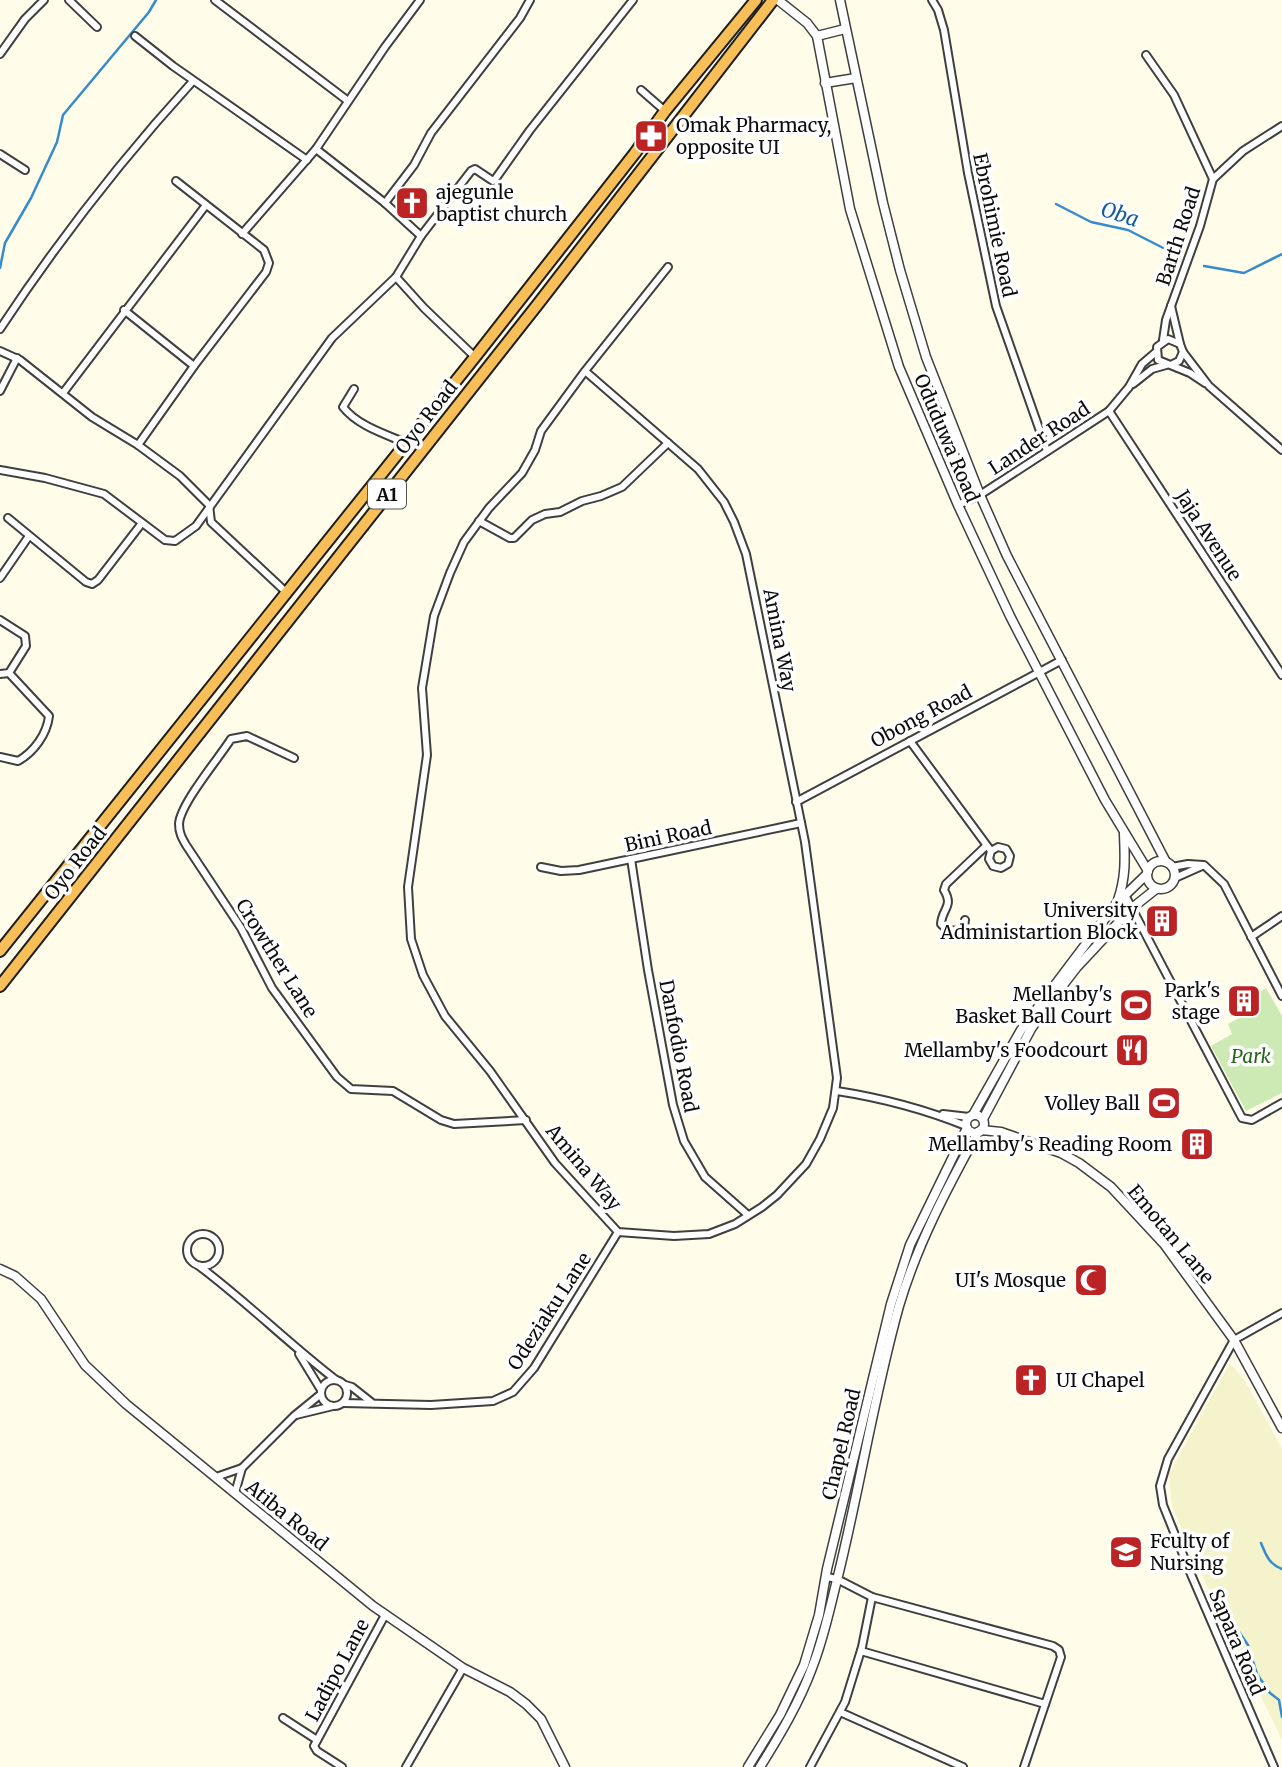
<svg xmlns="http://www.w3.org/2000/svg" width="1282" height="1767" font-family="Merriweather,serif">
<rect width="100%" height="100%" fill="#fffcea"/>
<path fill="#f5f3cb" d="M1230,1363L1244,1379L1282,1449V1740L1207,1586L1172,1506L1169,1474Z"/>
<path fill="#cde9b4" d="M1266,988L1282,1016V1093L1246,1111L1211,1046L1232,1034L1228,1024L1258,1008L1253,996Z"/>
<g fill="#e0f0c6">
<path d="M1145,991L1153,1007L1128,1020L1120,1004Z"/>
<path d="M1172,1093L1177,1102L1157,1113L1152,1103Z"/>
</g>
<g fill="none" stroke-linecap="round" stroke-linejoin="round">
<g stroke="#358bce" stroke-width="2.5">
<path d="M1056,204L1091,222L1128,230L1175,254"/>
<path d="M1204,266L1244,273L1282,254"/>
<path d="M0,268L5,243L31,198L57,142L63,115L149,12L156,0"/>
<path d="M1261,1543C1266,1555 1269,1564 1282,1569"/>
<path d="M1219,1621L1233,1623L1248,1645L1257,1674L1270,1693L1279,1700L1282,1717"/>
</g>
<g stroke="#3f3f3f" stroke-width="10">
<g id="minor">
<path d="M69,0L97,27"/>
<path d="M215,0L348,101"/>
<path d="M932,0L938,10L944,30L968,173L996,306L1047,451"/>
<path d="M135,36L173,66L307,160"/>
<path d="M0,54L25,19L44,0"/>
<path d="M1146,55L1174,95L1213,179"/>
<path d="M641,90L665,111"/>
<path d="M316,149L385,203L421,236"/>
<path d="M0,154L25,170"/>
<path d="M385,203L414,165L431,133L520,18L530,0"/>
<path d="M242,234L316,149L385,47L420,0"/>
<path d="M396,277L424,308L475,357"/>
<path d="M1171,306L1180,344"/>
<path d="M124,310L194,366"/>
<path d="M0,329C58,241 122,159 193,81"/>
<path d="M1163,340L1166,320L1200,226L1213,179L1243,151L1282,126"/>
<path d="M0,351L20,360L92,417L138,445L180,476L209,505L211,522L287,593"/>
<path d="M1183,352L1209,386L1282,450"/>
<path d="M1171,365L1179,361L1183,352L1180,344L1168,339L1157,347L1158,360L1190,373L1205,383"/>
<path d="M585,371L698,469L724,502L734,522L746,554L805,842L837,1078L833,1108L820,1139L806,1164L777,1195L762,1207L735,1224L709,1234L674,1236L618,1232L555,1163L490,1071L445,1016L423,975L411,939L408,887L427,755L422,688L434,616L450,573L464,542L489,508L522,473L535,450L541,431L585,371L668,267"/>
<path d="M1133,384L1152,369L1166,365"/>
<path d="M354,389L343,407C358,426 385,434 406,443"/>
<path d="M0,391L17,358"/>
<path d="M63,393L206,205"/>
<path d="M1109,411L1282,675"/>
<path d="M138,445L194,366L266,272L269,263L264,250L176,181"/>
<path d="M0,470L45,478L104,494L165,540L175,541L196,526L332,338L396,277L421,236L471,171L475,169L493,181L496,178L530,130L633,0"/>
<path d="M958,505L980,495L1109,411L1129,387L1142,364L1156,352"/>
<path d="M8,518L86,582L92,584L98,580L142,523"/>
<path d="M479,521L510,538H514L532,520L545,514L560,512L582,501L601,496L622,487L668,443"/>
<path d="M0,578L29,536"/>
<path d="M0,620L25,636L26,646L9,673L0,674"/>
<path d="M910,741L991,851L989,859L993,866L1001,868L1008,864L1010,856L1006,849L998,847L991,851"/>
<path d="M0,757L18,761C34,752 47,734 49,716L9,673"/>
<path d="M294,758L247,736L231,739C219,758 180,804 179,824C179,833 182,838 186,845L241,928L272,988L337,1077L351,1089L393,1091L441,1120L454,1124L526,1120"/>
<path d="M796,802L1062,660"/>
<path d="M631,859L648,970L673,1105L684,1141L705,1177L748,1215"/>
<path d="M541,867L561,871L579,870L801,823"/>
<path d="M1172,867L1188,864L1204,865L1224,884L1282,996"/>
<path d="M1175,878L1202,866"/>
<path d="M1125,895L1242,1118L1252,1120L1282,1103"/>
<path d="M965,920L964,927L959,931L947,930L941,924C942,908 954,907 944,890L946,884L986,846"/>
<path d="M1251,937L1282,916"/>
<path d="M837,1091C882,1098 924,1109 966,1126"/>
<path d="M943,1114L969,1117"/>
<circle cx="203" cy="1250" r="16"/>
<path d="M199,1266C247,1302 289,1344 336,1380"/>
<path d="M299,1354L321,1390"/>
<circle cx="334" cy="1393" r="13"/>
<path d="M345,1385L352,1387L371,1402"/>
<path d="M343,1403L431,1405L493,1401L513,1392L534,1368L618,1232"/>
<path d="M296,1415L333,1406"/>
<path d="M216,1477L242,1468"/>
<path d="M235,1493L242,1468L294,1416L321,1394"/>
<path d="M827,1577L837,1579L872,1597L1053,1646L1059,1650L1061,1657L1024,1767"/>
<path d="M861,1651L1045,1704"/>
<path d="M840,1712L963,1767"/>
<path d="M283,1718L317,1740"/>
<path d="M342,1767L317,1751L314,1746L385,1615"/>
<path d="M406,1767L463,1668"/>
<path d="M810,1767L845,1702L862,1647L872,1597"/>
<path d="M1274,1767L1190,1572L1163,1505L1160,1486L1168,1459L1234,1340L1282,1313"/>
</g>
</g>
<g stroke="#3f3f3f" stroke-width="11">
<g id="tertiary">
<path d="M778,0L807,23L817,36L850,209L899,367L958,505L1010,616L1105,800L1148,871"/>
<path d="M840,0L883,203L900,270L926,357L980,495L1007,556L1166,862"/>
<path d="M817,36L845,29"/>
<path d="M825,83L856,78"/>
<circle cx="1161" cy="875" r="14"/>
<path d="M1118,900C1126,877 1125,858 1124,834"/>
<path d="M973,1115L1021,1030L1116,904L1147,874"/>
<circle cx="975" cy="1124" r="9"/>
<path d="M983,1119L1031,1029L1043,1011L1077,967L1132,908L1156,889"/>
<path d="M981,1130L1001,1132L1061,1153L1079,1163L1111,1187L1164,1244L1234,1340L1282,1428"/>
<path d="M0,1269L15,1276L41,1299L85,1365L126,1404L373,1606L463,1668L510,1692L526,1704L541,1719L565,1767"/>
<path d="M748,1767L780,1715L804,1665L819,1615L827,1569L891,1304L910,1245L967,1128"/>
<path d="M760,1767C780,1735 799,1703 812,1668C824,1638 830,1607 838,1576C860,1487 874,1395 899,1306C917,1245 947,1188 978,1132"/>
</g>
</g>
<g stroke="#1d1d1d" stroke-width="14">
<g id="trunk">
<path d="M0,951L475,357L635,153L665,111L756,0"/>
<path d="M0,986L538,304L773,0"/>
</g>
</g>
<use href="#minor" stroke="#fff" stroke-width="6"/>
<use href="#tertiary" stroke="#fff" stroke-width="8"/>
<use href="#trunk" stroke="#f8be58" stroke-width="10"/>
</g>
<defs>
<g id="pharmacy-square" transform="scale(1.75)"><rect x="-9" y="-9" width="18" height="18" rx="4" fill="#bc2324" stroke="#fff"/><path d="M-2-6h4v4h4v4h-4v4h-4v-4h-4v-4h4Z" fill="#fff"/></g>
<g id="church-square" transform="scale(1.75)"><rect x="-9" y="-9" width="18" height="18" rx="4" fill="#bc2324" stroke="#fff"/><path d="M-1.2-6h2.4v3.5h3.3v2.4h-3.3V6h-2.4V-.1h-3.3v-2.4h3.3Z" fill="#fff"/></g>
<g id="building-square" transform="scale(1.75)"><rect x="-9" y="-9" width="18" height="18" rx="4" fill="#bc2324" stroke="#fff"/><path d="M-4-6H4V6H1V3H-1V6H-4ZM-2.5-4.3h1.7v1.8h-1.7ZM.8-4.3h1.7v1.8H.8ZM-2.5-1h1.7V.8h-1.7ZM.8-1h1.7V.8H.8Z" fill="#fff"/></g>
<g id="stadium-square" transform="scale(1.75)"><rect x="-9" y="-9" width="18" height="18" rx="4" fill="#bc2324" stroke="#fff"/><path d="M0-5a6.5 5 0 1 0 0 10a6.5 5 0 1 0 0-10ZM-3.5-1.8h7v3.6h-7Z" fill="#fff"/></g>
<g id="restaurant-square" transform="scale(1.75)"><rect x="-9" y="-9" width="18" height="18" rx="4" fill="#bc2324" stroke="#fff"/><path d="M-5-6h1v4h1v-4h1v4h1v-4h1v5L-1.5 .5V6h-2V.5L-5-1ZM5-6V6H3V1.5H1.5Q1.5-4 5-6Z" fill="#fff"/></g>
<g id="mosque-square" transform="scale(1.75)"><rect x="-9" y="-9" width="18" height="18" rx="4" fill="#bc2324" stroke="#fff"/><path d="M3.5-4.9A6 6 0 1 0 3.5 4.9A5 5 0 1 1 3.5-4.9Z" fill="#fff"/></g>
<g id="university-square" transform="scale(1.75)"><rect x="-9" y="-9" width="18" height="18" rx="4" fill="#bc2324" stroke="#fff"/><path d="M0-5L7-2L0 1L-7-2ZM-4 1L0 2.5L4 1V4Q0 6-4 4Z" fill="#fff"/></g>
</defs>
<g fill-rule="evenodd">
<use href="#pharmacy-square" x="651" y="136"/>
<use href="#church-square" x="412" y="203"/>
<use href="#building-square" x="1162" y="921"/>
<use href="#building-square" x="1244" y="1001"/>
<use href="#stadium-square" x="1136" y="1005"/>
<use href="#restaurant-square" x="1132" y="1050"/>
<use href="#stadium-square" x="1164" y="1103"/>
<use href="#building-square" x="1197" y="1144"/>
<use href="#mosque-square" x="1091" y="1280"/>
<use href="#church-square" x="1031" y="1380"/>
<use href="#university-square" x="1126" y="1552"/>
</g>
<g text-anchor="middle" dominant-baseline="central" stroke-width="7" stroke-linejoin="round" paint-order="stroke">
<rect fill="#fff" stroke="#555" stroke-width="2" x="368" y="479.5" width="38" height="29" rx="5"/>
<g font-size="18" font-weight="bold" fill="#0c0c0c">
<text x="387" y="494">A1</text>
</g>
<g font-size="19" fill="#0c0c0c" stroke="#fff" text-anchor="end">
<text x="676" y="125" text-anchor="start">Omak Pharmacy,<tspan x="676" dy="22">opposite UI</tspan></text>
<text x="436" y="192" text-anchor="start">ajegunle<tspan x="436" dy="22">baptist church</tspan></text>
<text x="1138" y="910">University<tspan x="1138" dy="22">Administartion Block</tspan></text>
<text x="1220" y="990">Park's<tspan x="1220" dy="22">stage</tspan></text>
<text x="1112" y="994">Mellanby's<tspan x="1112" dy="22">Basket Ball Court</tspan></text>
<text x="1108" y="1050">Mellamby's Foodcourt</text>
<text x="1140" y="1103">Volley Ball</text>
<text x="1172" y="1144">Mellamby's Reading Room</text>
<text x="1066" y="1280">UI's Mosque</text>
<text x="1056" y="1380" text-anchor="start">UI Chapel</text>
<text x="1150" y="1541" text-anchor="start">Fculty of<tspan x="1150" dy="22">Nursing</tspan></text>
</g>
<g font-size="19" fill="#0c0c0c" stroke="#fff">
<text transform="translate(995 225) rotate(78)">Ebrohimie Road</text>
<text transform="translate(1178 236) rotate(-72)">Barth Road</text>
<text transform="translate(426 417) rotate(-52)">Oyo Road</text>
<text transform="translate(947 438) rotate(67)">Oduduwa Road</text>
<text transform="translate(1039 438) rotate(-33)">Lander Road</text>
<text transform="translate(1209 535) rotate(57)">Jaja Avenue</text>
<text transform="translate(780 640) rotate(79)">Amina Way</text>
<text transform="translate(921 716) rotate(-28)">Obong Road</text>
<text transform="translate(668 836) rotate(-12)">Bini Road</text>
<text transform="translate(75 863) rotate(-52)">Oyo Road</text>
<text transform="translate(277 958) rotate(58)">Crowther Lane</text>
<text transform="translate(679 1046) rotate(79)">Danfodio Road</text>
<text transform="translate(584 1167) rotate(50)">Amina Way</text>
<text transform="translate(1171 1234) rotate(50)">Emotan Lane</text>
<text transform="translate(549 1311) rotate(-57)">Odeziaku Lane</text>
<text transform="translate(841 1444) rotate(-77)">Chapel Road</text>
<text transform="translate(287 1515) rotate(39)">Atiba Road</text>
<text transform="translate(1237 1642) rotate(67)">Sapara Road</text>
<text transform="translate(337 1670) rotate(-62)">Ladipo Lane</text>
</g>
<g font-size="19" font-style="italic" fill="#28631c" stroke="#fff">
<text x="1251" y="1056">Park</text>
</g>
<g font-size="21" font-style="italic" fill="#145c9e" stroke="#fff">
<text transform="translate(1120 214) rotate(18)">Oba</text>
</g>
</g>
</svg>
